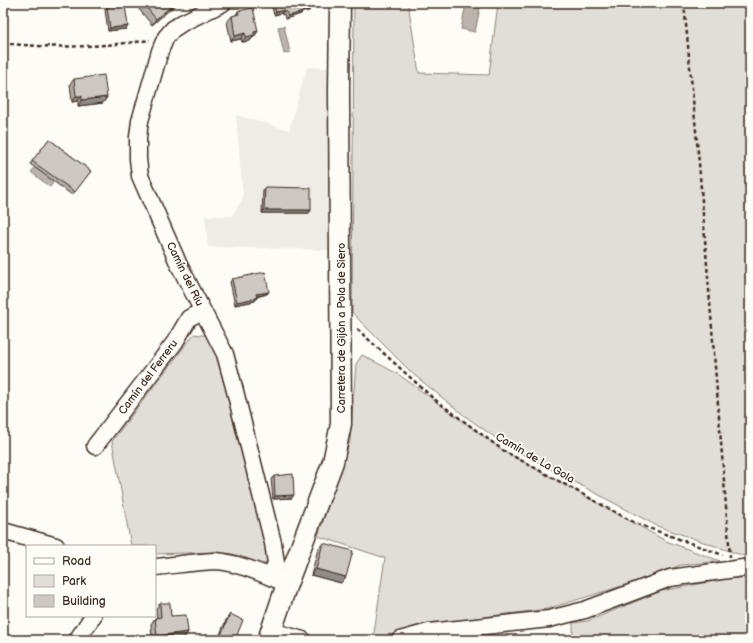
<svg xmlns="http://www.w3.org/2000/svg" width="753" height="643" font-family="'Balsamiq Sans',sans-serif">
<rect width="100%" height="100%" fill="#fdfcf7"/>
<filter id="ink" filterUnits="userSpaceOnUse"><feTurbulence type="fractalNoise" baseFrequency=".025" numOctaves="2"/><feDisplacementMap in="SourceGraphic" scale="8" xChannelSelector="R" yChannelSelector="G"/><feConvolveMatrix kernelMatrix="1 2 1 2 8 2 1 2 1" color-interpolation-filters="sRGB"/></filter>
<g filter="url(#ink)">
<path fill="#efece7" d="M307,67L328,68L332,250L208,247L205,216H232L243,198L236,115L289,130Z"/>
<g fill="#e1ded7" stroke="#8e847a">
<path d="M354,3H408L419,73L489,75L498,3H750V556H744L657,526L504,444L465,416L413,374L361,322L352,312Z"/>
<path d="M194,334L209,336L221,368L269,561L262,565L216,552L155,554V546H131L112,441Z"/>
<path d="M362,355L398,374L504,451L666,541L720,561L681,565L632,583L547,609L483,617L424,627L373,639L385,558L318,536L350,441L356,364Z"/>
<path d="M750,577V640H573V623L588,621L661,591L726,579Z"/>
</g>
<g fill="#bbb4ad" stroke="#887d74">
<path d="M466,3H481L475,32L461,29Z"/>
<path d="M284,26L290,52L284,54L278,27Z"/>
<path d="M37,165L55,180L50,187L31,172Z"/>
</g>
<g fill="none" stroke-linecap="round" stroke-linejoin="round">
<g stroke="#3b2a1e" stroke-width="19">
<g id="minor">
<path d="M223,3L182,23L173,29L166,37L160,51L140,121L138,137V159L140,176L179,265L225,354L234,387L273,543L276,563L271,577"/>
<path d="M95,446L175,342L189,318L202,311"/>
<path d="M3,531L56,546"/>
<path d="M155,567C175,565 195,562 214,561C232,561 264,574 280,581"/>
<path d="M272,631L303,640"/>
<path d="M77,640L93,616"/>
<path d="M400,640L429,632L549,619L585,610L670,578L750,567"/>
</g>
</g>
<g stroke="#3b2a1e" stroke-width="23">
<path id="tertiary" d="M268,640L287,584L333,462L341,424L339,90L340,3"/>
</g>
<g stroke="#3b2a1e" stroke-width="2.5" stroke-dasharray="4 3" stroke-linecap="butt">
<path d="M684,3L699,163L730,557"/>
<path d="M3,43C52,49 102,47 150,40"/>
<path d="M357,329L434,399L504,451L635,523L723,555"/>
</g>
<use href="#minor" stroke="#fdfcf7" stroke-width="16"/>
<use href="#tertiary" stroke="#fdfcf7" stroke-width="20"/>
</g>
<g fill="#b0aca7" stroke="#3b2a1e">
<path d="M142,3H177L175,5L152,25L138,8Z"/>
<path d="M271,3H310L309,11L303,12L301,14L285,19L284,14L282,15V13L274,15Z"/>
<path d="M107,7L128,26L126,29L108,31L105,10Z"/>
<path d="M238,11L258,31L254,37L252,38L250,41L242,42L241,39L231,41L227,22L232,16L236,15Z"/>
<path d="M74,79L107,97L103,103L78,106V101L72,102L70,84Z"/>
<path d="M49,139L91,171L72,195L30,164Z"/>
<path d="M265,187L311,210L309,213H262L263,190Z"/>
<path d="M232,279L267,294L257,297L255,301L235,305L230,282Z"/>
<path d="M274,476L292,498L273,499L271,479Z"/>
<path d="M323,543L341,583L311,575L318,549Z"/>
<path d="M160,603L171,616L188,632L184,638L167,640H152L151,624L155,618H157L156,609Z"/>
<path d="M230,614L235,640L219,637L226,620Z"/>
</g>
<g fill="#908c88" stroke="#3b2a1e">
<path d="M175,3H177L175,5L152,25L156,19Z"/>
<path d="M311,8L309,11L303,12L301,14L285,19L288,16Z"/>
<path d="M284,10L282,13L274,15L276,12Z"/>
<path d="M128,26L126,29L108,31L110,28Z"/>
<path d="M258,31L254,37L252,38L250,41L242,42L246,37L254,32Z"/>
<path d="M245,33L241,39L231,41L235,36Z"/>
<path d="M76,96H82L78,101L72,102Z"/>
<path d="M107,97L103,103L78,106L82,100Z"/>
<path d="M264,210H311L309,213H262Z"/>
<path d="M269,292L267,294L254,297L256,294Z"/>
<path d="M257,298L255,301L235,305L237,302Z"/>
<path d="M294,495L292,498L273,499L275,496Z"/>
<path d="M316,569L346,577L341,583L311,575Z"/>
<path d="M188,632L184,638L167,640H154L157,636Z"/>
</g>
<g fill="#cdc8c2" stroke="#3b2a1e">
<path d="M143,3H175L156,19Z"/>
<path d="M273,3H310L311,8L303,10V12L288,16L286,11L284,12V10L276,12Z"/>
<path d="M125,5L128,26L110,28L107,7Z"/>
<path d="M253,8L258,31L254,32V35L246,37L245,33L235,36L232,16L239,14L238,11Z"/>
<path d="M104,75L107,97L82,100V96H76L74,79Z"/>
<path d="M49,139L91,171L75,192L32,161Z"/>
<path d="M265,187L311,188V210H264Z"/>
<path d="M265,272L269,292L256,294L257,298L237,302L232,279Z"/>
<path d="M293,474L294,495L275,496L274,476Z"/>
<path d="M323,543L353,551L346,577L316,569Z"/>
<path d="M160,603H170L171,616L186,615L188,632L157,636L155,618L161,617Z"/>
<path d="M230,614L243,620L235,640H215L221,635Z"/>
</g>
</g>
<g text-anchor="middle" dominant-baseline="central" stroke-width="3.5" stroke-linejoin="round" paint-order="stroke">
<g font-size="11" fill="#3b2a1e" stroke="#fdfcf7">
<text transform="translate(185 274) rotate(64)">Camín del Ríu</text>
<text transform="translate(341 328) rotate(-90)">Carretera de Gijón a Pola de Siero</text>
<text transform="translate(148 377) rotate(-53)">Camín del Ferreru</text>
<text transform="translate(535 458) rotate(30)">Camín de La Gola</text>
</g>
</g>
<rect width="753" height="643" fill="none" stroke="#fdfcf7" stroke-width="16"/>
<rect x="8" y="8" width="737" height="627" fill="none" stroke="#3b2a1e" stroke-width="1.5" filter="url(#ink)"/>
<rect x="26" y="545" width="130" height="72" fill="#fdfcf7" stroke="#afa8a0"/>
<rect x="34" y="558" width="20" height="6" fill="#fdfcf7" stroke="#afa8a0"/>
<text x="62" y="565" font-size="12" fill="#3b2a1e">Road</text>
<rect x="34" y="575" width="20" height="12" fill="#e1ded7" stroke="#afa8a0"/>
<text x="62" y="585" font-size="12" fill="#3b2a1e">Park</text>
<rect x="34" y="595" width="20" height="12" fill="#cdc8c2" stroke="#afa8a0"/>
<text x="62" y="605" font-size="12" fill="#3b2a1e">Building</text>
</svg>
